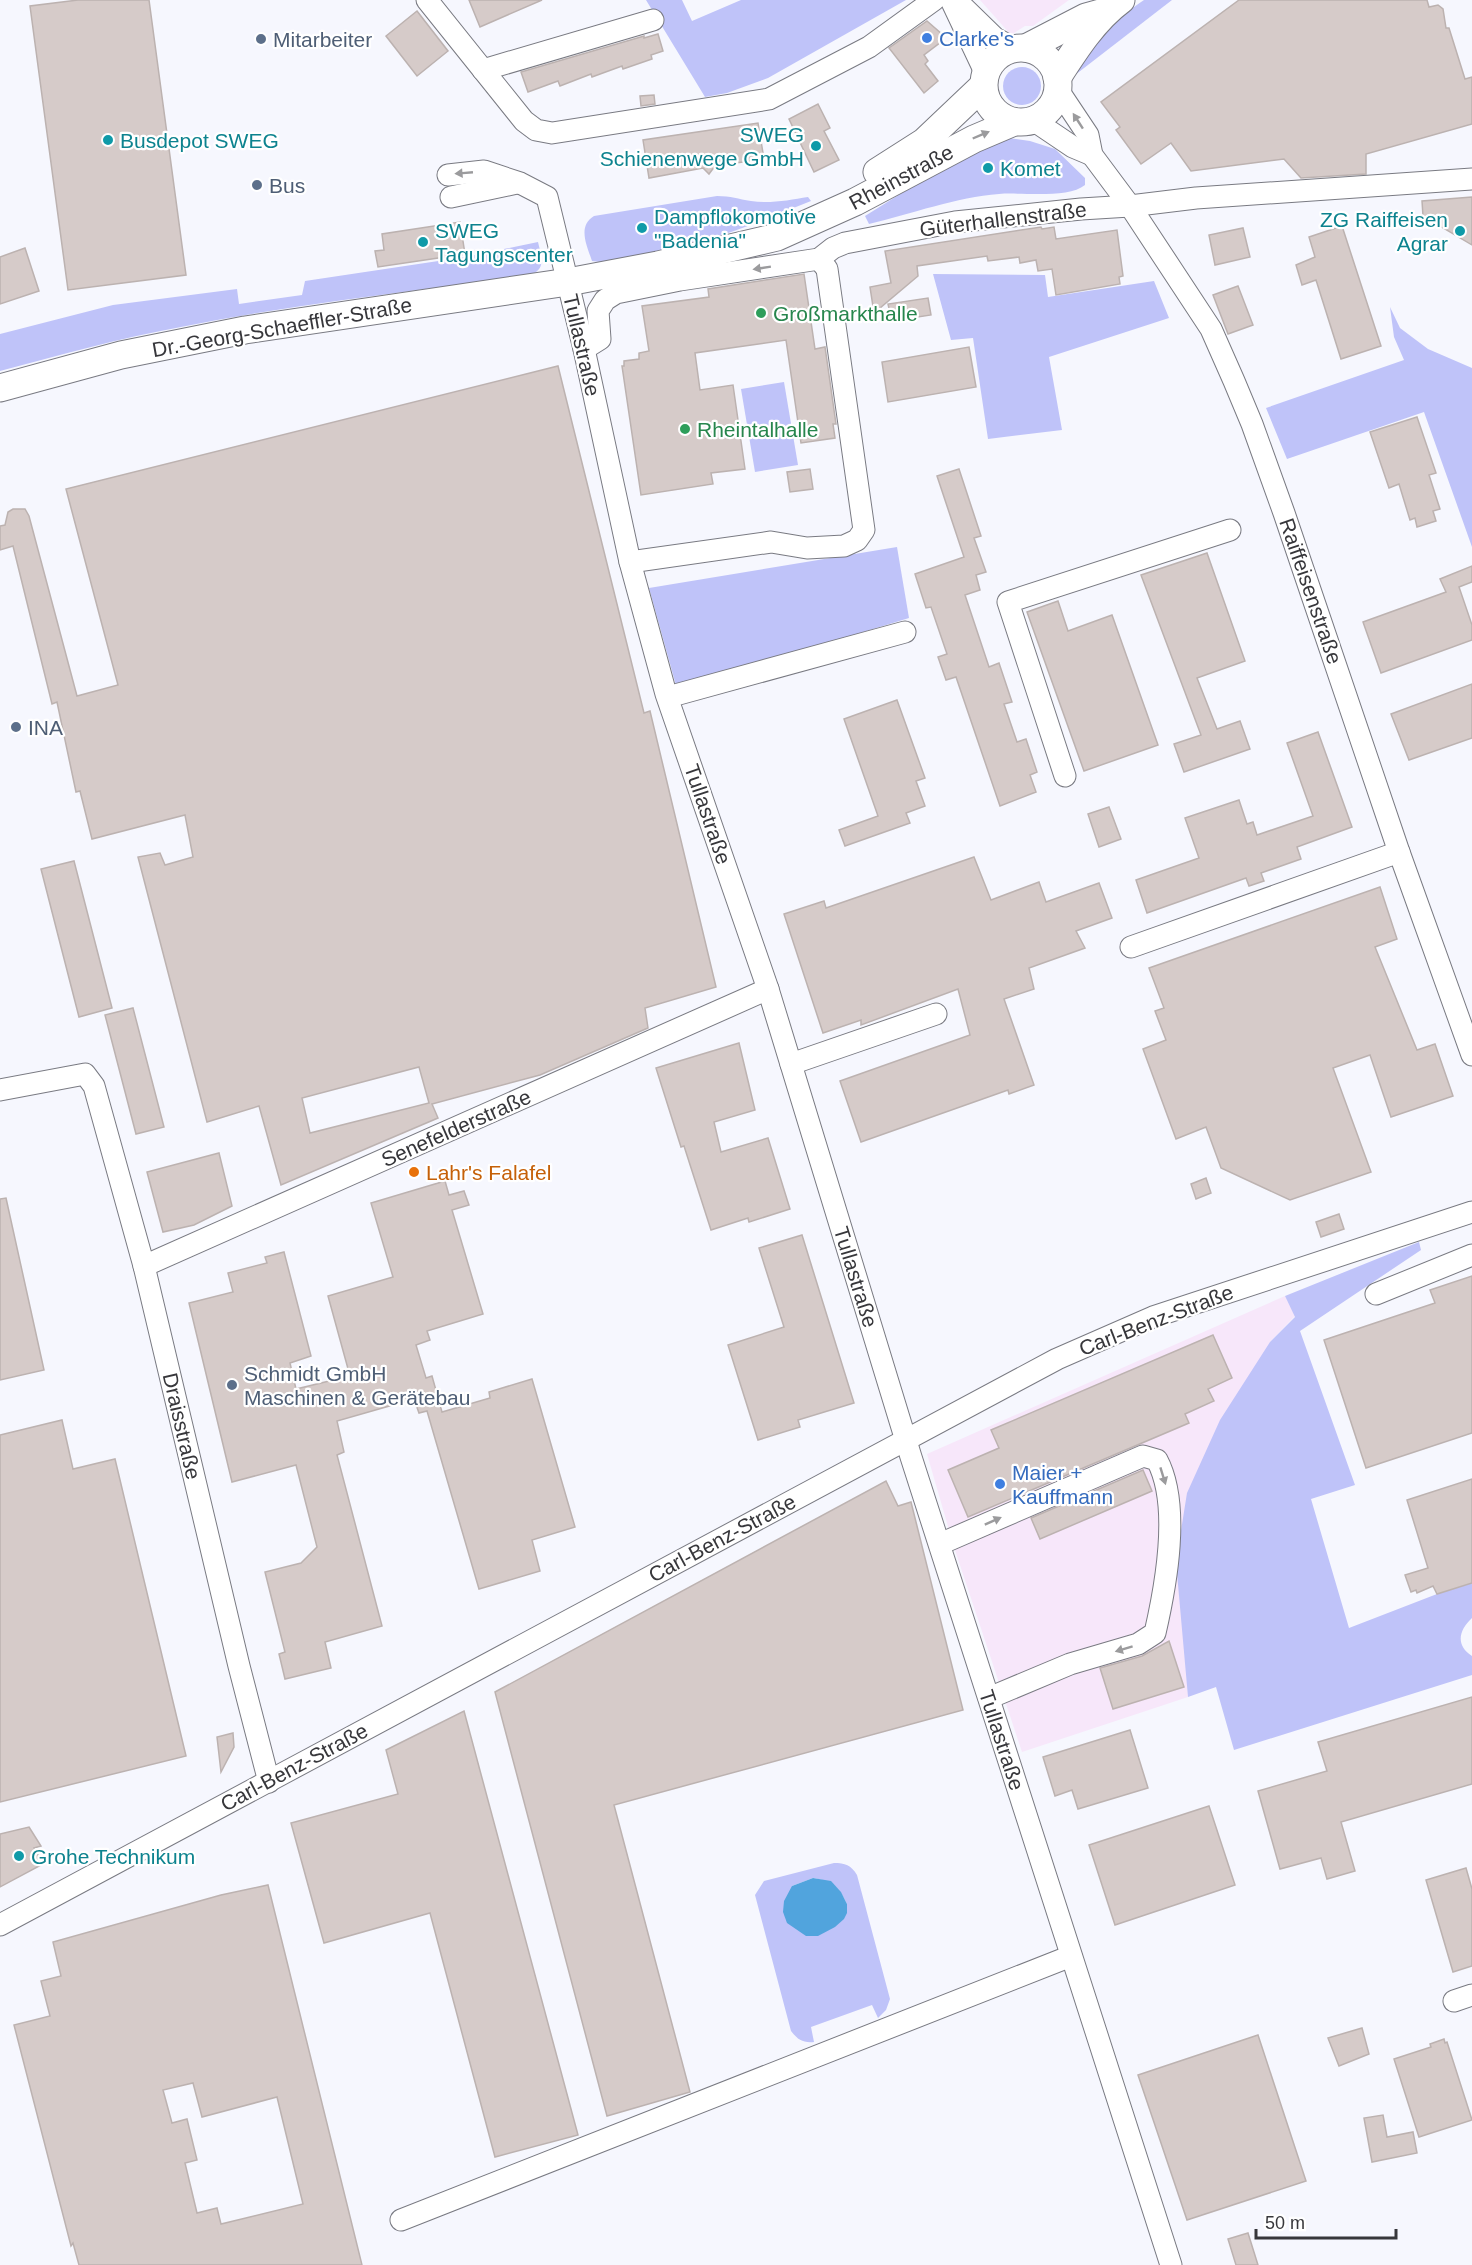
<svg xmlns="http://www.w3.org/2000/svg" width="1472" height="2265" font-family="Helvetica,sans-serif">
<rect width="100%" height="100%" fill="#f6f7fe"/>
<g fill="#f7e7fa">
<path d="M980,0H1069L1033,26H1025L1011,35Z"/>
<path d="M1285,1296L1295,1316L1270,1342L1184,1636L1188,1697L1022,1752L954,1547L927,1454Z"/>
</g>
<g fill="#bfc3f9" fill-rule="evenodd">
<path d="M646,0H682L692,21L741,0H906L768,78L727,93L705,97Z"/>
<path d="M1144,0H1172L1075,75C1086,43 1117,19 1144,0Z"/>
<circle cx="1022" cy="86" r="19"/>
<path d="M1008,138L1030,141L1055,149L1085,178V185C1068,199 1021,192 999,194C957,197 911,214 869,224L865,216L937,171Z"/>
<path d="M717,196C731,196 738,199 751,201C769,204 790,200 808,197L811,201C756,223 701,246 642,257C625,260 609,264 592,261C587,246 577,226 594,216Z"/>
<path d="M538,242C540,252 546,265 536,272C525,279 451,286 433,288C349,299 265,310 181,327C120,338 60,355 0,371V334L113,305L237,289L239,304L302,295L305,281L465,257Z"/>
<path d="M933,274L1045,275L1048,297L1154,281L1169,318L1049,357L1062,430L988,439L973,338L951,340Z"/>
<path d="M1390,307L1400,328L1428,349L1472,368V547L1424,412L1287,459L1266,408L1404,360L1394,337Z"/>
<path d="M784,382L798,465L755,472L741,389Z"/>
<path d="M897,547L909,618L677,689L649,588Z"/>
<path d="M1419,1242L1421,1250L1300,1331L1355,1485L1311,1499L1349,1628L1437,1594L1472,1583V1618C1459,1630 1455,1645 1472,1656V1675L1234,1750L1216,1687L1188,1697L1176,1562L1187,1493L1220,1420L1270,1342L1295,1317L1285,1296Z"/>
<path d="M834,1863C845,1863 851,1865 857,1875L890,1999L886,2010L878,2018L872,2005L811,2027L814,2042C803,2043 798,2040 791,2031L755,1895L764,1881ZM813,1878C831,1881 839,1886 847,1904L792,1886Z"/>
</g>
<path fill="#51a4dd" d="M813,1878L831,1881L841,1892L847,1904V1913L844,1919L835,1927L818,1936H806L787,1923L783,1912L784,1901L792,1886Z"/>
<g fill="#d6cbc9" stroke="#bcb2b0" stroke-width="1.5" fill-rule="evenodd">
<path d="M78,0H149L186,275L68,290L30,6Z"/>
<path d="M469,0H542L480,27Z"/>
<path d="M1239,0H1427L1429,7L1438,5L1443,9L1446,28H1449L1465,79L1472,77V124L1366,154V174L1301,178L1284,159L1191,171L1171,143L1141,164L1116,130L1120,127L1101,102Z"/>
<path d="M417,11L448,51L417,76L386,36Z"/>
<path d="M927,21L943,35L941,42L924,55L928,61L925,64L938,81L924,93L889,48Z"/>
<path d="M658,34L663,51L651,55L652,59L623,69L622,66L592,77L591,74L560,86L558,81L528,92L521,72L644,36V38Z"/>
<path d="M654,95L655,104L641,106L640,96Z"/>
<path d="M818,104L830,128L824,131L839,160L814,172L789,119Z"/>
<path d="M758,123L764,159L715,166L709,174L703,168L649,178L643,140Z"/>
<path d="M1472,197V245L1423,216L1422,201Z"/>
<path d="M460,222L465,254L378,267L375,251L384,250L382,234Z"/>
<path d="M1342,226L1381,346L1341,359L1316,280L1302,285L1296,265L1315,257L1309,237Z"/>
<path d="M1041,227L1042,229L1054,227L1056,239L1117,230L1123,276L1119,277L1120,284L1056,295L1052,269L1038,271L1036,260L1020,263L1019,257L988,261L987,256L917,266L918,276L874,313L870,287L891,283L885,251Z"/>
<path d="M1243,228L1250,257L1215,265L1209,235Z"/>
<path d="M25,248L39,291L0,304V257Z"/>
<path d="M804,274L815,349L825,347L836,424H833L835,438L801,443L786,340L695,353L700,390L733,385L745,469L711,473L713,484L641,495L622,366H624V361L639,359V353L649,351L642,306L709,297L708,289Z"/>
<path d="M1238,286L1253,325L1228,334L1213,295Z"/>
<path d="M928,298L931,315L892,321L888,304Z"/>
<path d="M969,347L976,387L888,402L882,362Z"/>
<path d="M558,366L644,713L650,711L716,987L645,1008L648,1028L540,1075L432,1104L438,1118L281,1185L259,1106L207,1122L138,857L160,853L165,865L193,857L185,815L92,839L80,791L76,792L57,702L52,704L13,546L0,550V526L5,525L8,512L13,509H25L29,516L77,696L118,685L66,489ZM419,1067L429,1103L310,1133L302,1098Z"/>
<path d="M1417,417L1436,473L1429,475L1440,509L1433,511L1436,521L1417,527L1415,518L1410,520L1399,484L1389,488L1370,432Z"/>
<path d="M810,469L813,489L790,492L787,472Z"/>
<path d="M959,469L981,536L974,538L986,572L976,575L980,590L965,595L989,667L999,663L1012,702L1004,704L1017,742L1026,739L1037,772L1030,775L1036,792L1000,806L956,677L946,680L938,657L947,654L931,607L926,608L915,574L964,557L937,476Z"/>
<path d="M1207,553L1245,661L1197,678L1217,729L1240,721L1250,749L1184,772L1174,744L1201,735L1141,575Z"/>
<path d="M1472,566V582L1459,587L1472,625V640L1381,673L1363,622L1446,592L1440,579Z"/>
<path d="M1058,601L1068,631L1112,615L1158,745L1084,771L1027,612Z"/>
<path d="M1472,684V738L1409,760L1391,714Z"/>
<path d="M897,700L925,778L916,781L925,806L906,813L910,823L845,846L839,830L878,816L844,719Z"/>
<path d="M1318,732L1352,827L1297,847L1301,859L1261,873L1264,881L1249,886L1246,878L1147,913L1136,880L1199,858L1185,818L1239,800L1247,824L1253,822L1257,835L1313,816L1287,743Z"/>
<path d="M1109,807L1121,839L1099,847L1088,814Z"/>
<path d="M974,857L991,900L1039,882L1046,902L1099,883L1112,918L1076,931L1085,948L1029,968L1034,989L1004,999L1034,1085L1009,1094L1008,1090L861,1142L840,1081L970,1035L958,989L861,1025V1020L823,1033L784,914L824,901L826,908Z"/>
<path d="M74,861L112,1008L79,1017L41,869Z"/>
<path d="M1380,887L1397,939L1375,947L1417,1050L1435,1044L1453,1096L1391,1117L1370,1055L1333,1068L1371,1172L1290,1200L1221,1168L1206,1127L1176,1139L1143,1049L1166,1040L1155,1011L1164,1008L1149,968Z"/>
<path d="M133,1008L164,1127L136,1134L105,1015Z"/>
<path d="M739,1043L755,1110L714,1122L721,1152L768,1138L790,1209L749,1222L748,1218L711,1230L684,1146L681,1147L656,1068Z"/>
<path d="M219,1153L232,1206L194,1225L163,1232L147,1172Z"/>
<path d="M1206,1178L1211,1193L1196,1199L1191,1184Z"/>
<path d="M445,1181L449,1195L464,1191L469,1205L452,1210L483,1314L427,1331L430,1340L416,1345L426,1378L432,1376L442,1412L490,1398L489,1392L532,1379L575,1527L532,1540L540,1571L479,1589L427,1411L419,1413L414,1399L337,1421L344,1452L337,1455L382,1626L325,1642L331,1668L285,1679L279,1654L285,1652L265,1572L301,1563L317,1547L296,1465L232,1482L189,1303L233,1292L228,1273L267,1263L265,1257L284,1252L311,1356L290,1363L296,1389L350,1376L328,1296L393,1277L371,1203Z"/>
<path d="M6,1198L44,1370L0,1380V1199Z"/>
<path d="M1339,1214L1344,1229L1321,1237L1316,1222Z"/>
<path d="M802,1235L854,1403L798,1420L800,1427L758,1440L728,1345L784,1327L759,1248Z"/>
<path d="M1472,1276V1433L1366,1468L1324,1340L1435,1303L1430,1290Z"/>
<path d="M1213,1335L1232,1378L1208,1389L1214,1401L1185,1414L1189,1423L968,1517L948,1470L999,1448L991,1430Z"/>
<path d="M62,1420L73,1469L115,1459L186,1756L0,1802V1435Z"/>
<path d="M1143,1470L1152,1491L1040,1539L1031,1518Z"/>
<path d="M1472,1479V1583L1437,1594L1433,1586L1417,1593L1416,1590L1411,1592L1405,1575L1428,1568L1407,1500Z"/>
<path d="M886,1481L898,1506L911,1502L963,1710L614,1805L690,2092L607,2116L495,1692Z"/>
<path d="M1169,1641L1184,1687L1113,1709L1100,1668L1142,1656Z"/>
<path d="M1472,1697V1784L1341,1822L1355,1871L1327,1879L1321,1858L1280,1869L1258,1791L1327,1771L1318,1742Z"/>
<path d="M464,1711L578,2135L495,2157L430,1913L324,1943L291,1823L398,1794L386,1750Z"/>
<path d="M1130,1730L1148,1788L1078,1809L1072,1790L1055,1796L1043,1757Z"/>
<path d="M233,1733L234,1747L221,1772L217,1737Z"/>
<path d="M1209,1806L1235,1885L1115,1925L1089,1845Z"/>
<path d="M29,1827L41,1846L34,1848L43,1864L0,1887V1834Z"/>
<path d="M1466,1868L1472,1889V1966L1453,1972L1426,1880Z"/>
<path d="M268,1885L362,2265H79L73,2243L71,2246L14,2025L50,2016L41,1981L61,1976L53,1942L221,1895ZM193,2083L202,2117L277,2097L303,2204L221,2224L217,2208L197,2213L185,2163L197,2160L187,2119L172,2123L163,2090Z"/>
<path d="M1362,2028L1369,2054L1339,2066L1328,2038Z"/>
<path d="M1258,2035L1306,2181L1187,2220L1138,2075Z"/>
<path d="M1444,2039L1445,2043L1447,2042L1472,2120L1419,2137L1394,2059L1431,2047L1430,2044Z"/>
<path d="M1383,2115L1387,2137L1413,2132L1417,2153L1372,2162L1364,2118Z"/>
<path d="M1248,2233L1258,2265H1236L1228,2239Z"/>
</g>
<g fill="none" stroke-linecap="round" stroke-linejoin="round">
<g stroke="#797a82" stroke-width="23">
<g id="minor">
<path d="M427,0L524,121L536,130L552,133L769,99L869,47L934,0"/>
<path d="M951,0L985,72"/>
<path d="M959,3L995,38L1013,48"/>
<path d="M483,70L653,20"/>
<path d="M1058,90L1088,135L1092,155L1130,206L1211,329L1234,381L1252,424L1284,513L1399,852L1472,1055"/>
<path d="M1033,120L1073,147L1092,155"/>
<path d="M448,175L484,171L520,183L547,197L584,349L630,562L666,694L768,989L911,1457L1171,2265"/>
<path d="M451,197L517,183"/>
<path d="M584,349L600,339L598,311L605,300L616,293L680,280L819,259L833,248L845,243L955,222L1081,209L1130,206L1196,198L1472,179"/>
<path d="M630,562L771,542L807,548L844,546L857,540L864,530L827,269L819,259"/>
<path d="M668,697L905,632"/>
<path d="M1065,776L1008,602L1230,530"/>
<path d="M1131,947L1399,852"/>
<path d="M791,1064L936,1014"/>
<path d="M0,1090L85,1074L94,1086L144,1266L239,1666L269,1782"/>
<path d="M144,1266L768,989"/>
<path d="M1376,1294L1472,1255"/>
<path d="M940,1544L1143,1456L1157,1460C1181,1505 1166,1585 1155,1633L1138,1644L1070,1664L989,1698"/>
<path d="M0,1925L1057,1359L1153,1317L1472,1212"/>
<path d="M1454,2001L1472,1995"/>
<path d="M401,2220L1071,1956"/>
</g>
</g>
<g stroke="#797a82" stroke-width="29">
<g id="major">
<circle cx="1021" cy="85" r="37"/>
<path d="M1026,48L1086,17L1104,12"/>
<path d="M1057,78C1075,50 1094,20 1121,0"/>
<path d="M877,172L924,142L983,86"/>
<path d="M0,388L121,355L245,330L568,282L658,265L777,237L855,202L974,139L1014,122"/>
</g>
</g>
<use href="#minor" stroke="#fff" stroke-width="21"/>
<use href="#major" stroke="#fff" stroke-width="27"/>
</g>
<defs><path id="oneway-solid" d="M-6-.8H1V-3.2L6.5 0L1 3.2V.8H-6Z" transform="scale(1.5)"/></defs>
<g fill="#9b9b9d">
<use href="#oneway-solid" transform="translate(1078 121) rotate(-123)"/>
<use href="#oneway-solid" transform="translate(981 135) rotate(-23)"/>
<use href="#oneway-solid" transform="translate(464 173) rotate(175)"/>
<use href="#oneway-solid" transform="translate(762 268) rotate(171)"/>
<use href="#oneway-solid" transform="translate(1163 1476) rotate(73)"/>
<use href="#oneway-solid" transform="translate(993 1521) rotate(-24)"/>
<use href="#oneway-solid" transform="translate(1124 1649) rotate(163)"/>
</g>
<g fill="#3f7fe0" stroke="#fff" stroke-width="2">
<circle cx="927" cy="38" r="6"/>
<circle cx="1000" cy="1484" r="6"/>
</g>
<g fill="#5c6f8a" stroke="#fff" stroke-width="2">
<circle cx="261" cy="39" r="6"/>
<circle cx="257" cy="185" r="6"/>
<circle cx="16" cy="727" r="6"/>
<circle cx="232" cy="1385" r="6"/>
</g>
<g fill="#0f9aa8" stroke="#fff" stroke-width="2">
<circle cx="108" cy="140" r="6"/>
<circle cx="816" cy="146" r="6"/>
<circle cx="988" cy="168" r="6"/>
<circle cx="642" cy="228" r="6"/>
<circle cx="1460" cy="231" r="6"/>
<circle cx="423" cy="242" r="6"/>
<circle cx="19" cy="1856" r="6"/>
</g>
<g fill="#2e9e5b" stroke="#fff" stroke-width="2">
<circle cx="761" cy="313" r="6"/>
<circle cx="685" cy="429" r="6"/>
</g>
<circle fill="#e8710a" stroke="#fff" stroke-width="2" cx="414" cy="1172" r="6"/>
<g text-anchor="middle" dominant-baseline="central" stroke-width="4.5" stroke-linejoin="round" paint-order="stroke">
<g font-size="21" fill="#366cbe" stroke="#fff" text-anchor="start">
<text x="939" y="38">Clarke's</text>
<text x="1012" y="1472">Maier +<tspan x="1012" dy="24">Kauffmann</tspan></text>
</g>
<g font-size="21" fill="#4e5e75" stroke="#fff" text-anchor="start">
<text x="273" y="39">Mitarbeiter</text>
<text x="269" y="185">Bus</text>
<text x="28" y="727">INA</text>
<text x="244" y="1373">Schmidt GmbH<tspan x="244" dy="24">Maschinen &amp; Gerätebau</tspan></text>
</g>
<g font-size="21" fill="#0d838f" stroke="#fff" text-anchor="start">
<text x="804" y="134" text-anchor="end">SWEG<tspan x="804" dy="24">Schienenwege GmbH</tspan></text>
<text x="120" y="140">Busdepot SWEG</text>
<text x="1000" y="168">Komet</text>
<text x="654" y="216">Dampflokomotive<tspan x="654" dy="24">"Badenia"</tspan></text>
<text x="1448" y="219" text-anchor="end">ZG Raiffeisen<tspan x="1448" dy="24">Agrar</tspan></text>
<text x="435" y="230">SWEG<tspan x="435" dy="24">Tagungscenter</tspan></text>
<text x="31" y="1856">Grohe Technikum</text>
</g>
<g font-size="21" fill="#37373b" stroke="#fff">
<text transform="translate(901 177) rotate(-28)">Rheinstraße</text>
<text transform="translate(1003 219) rotate(-7)">Güterhallenstraße</text>
<text transform="translate(282 327) rotate(-10)">Dr.-Georg-Schaeffler-Straße</text>
<text transform="translate(582 345) rotate(77)">Tullastraße</text>
<text transform="translate(1311 591) rotate(71)">Raiffeisenstraße</text>
<text transform="translate(708 814) rotate(71)">Tullastraße</text>
<text transform="translate(456 1128) rotate(-24)">Senefelderstraße</text>
<text transform="translate(856 1277) rotate(73)">Tullastraße</text>
<text transform="translate(1156 1320) rotate(-21)">Carl-Benz-Straße</text>
<text transform="translate(182 1426) rotate(77)">Draisstraße</text>
<text transform="translate(722 1538) rotate(-28)">Carl-Benz-Straße</text>
<text transform="translate(1002 1740) rotate(72)">Tullastraße</text>
<text transform="translate(294 1767) rotate(-28)">Carl-Benz-Straße</text>
</g>
<g font-size="21" fill="#27864d" stroke="#fff" text-anchor="start">
<text x="773" y="313">Großmarkthalle</text>
<text x="697" y="429">Rheintalhalle</text>
</g>
<g font-size="21" fill="#c56008" stroke="#fff" text-anchor="start">
<text x="426" y="1172">Lahr's Falafel</text>
</g>
</g>
<path d="M1256 2229v9h140v-9" fill="none" stroke="#37373b" stroke-width="3"/>
<text x="1265" y="2229" font-size="18" fill="#37373b" stroke="#ffffff" stroke-width="4.5" paint-order="stroke">50 m</text>
</svg>
